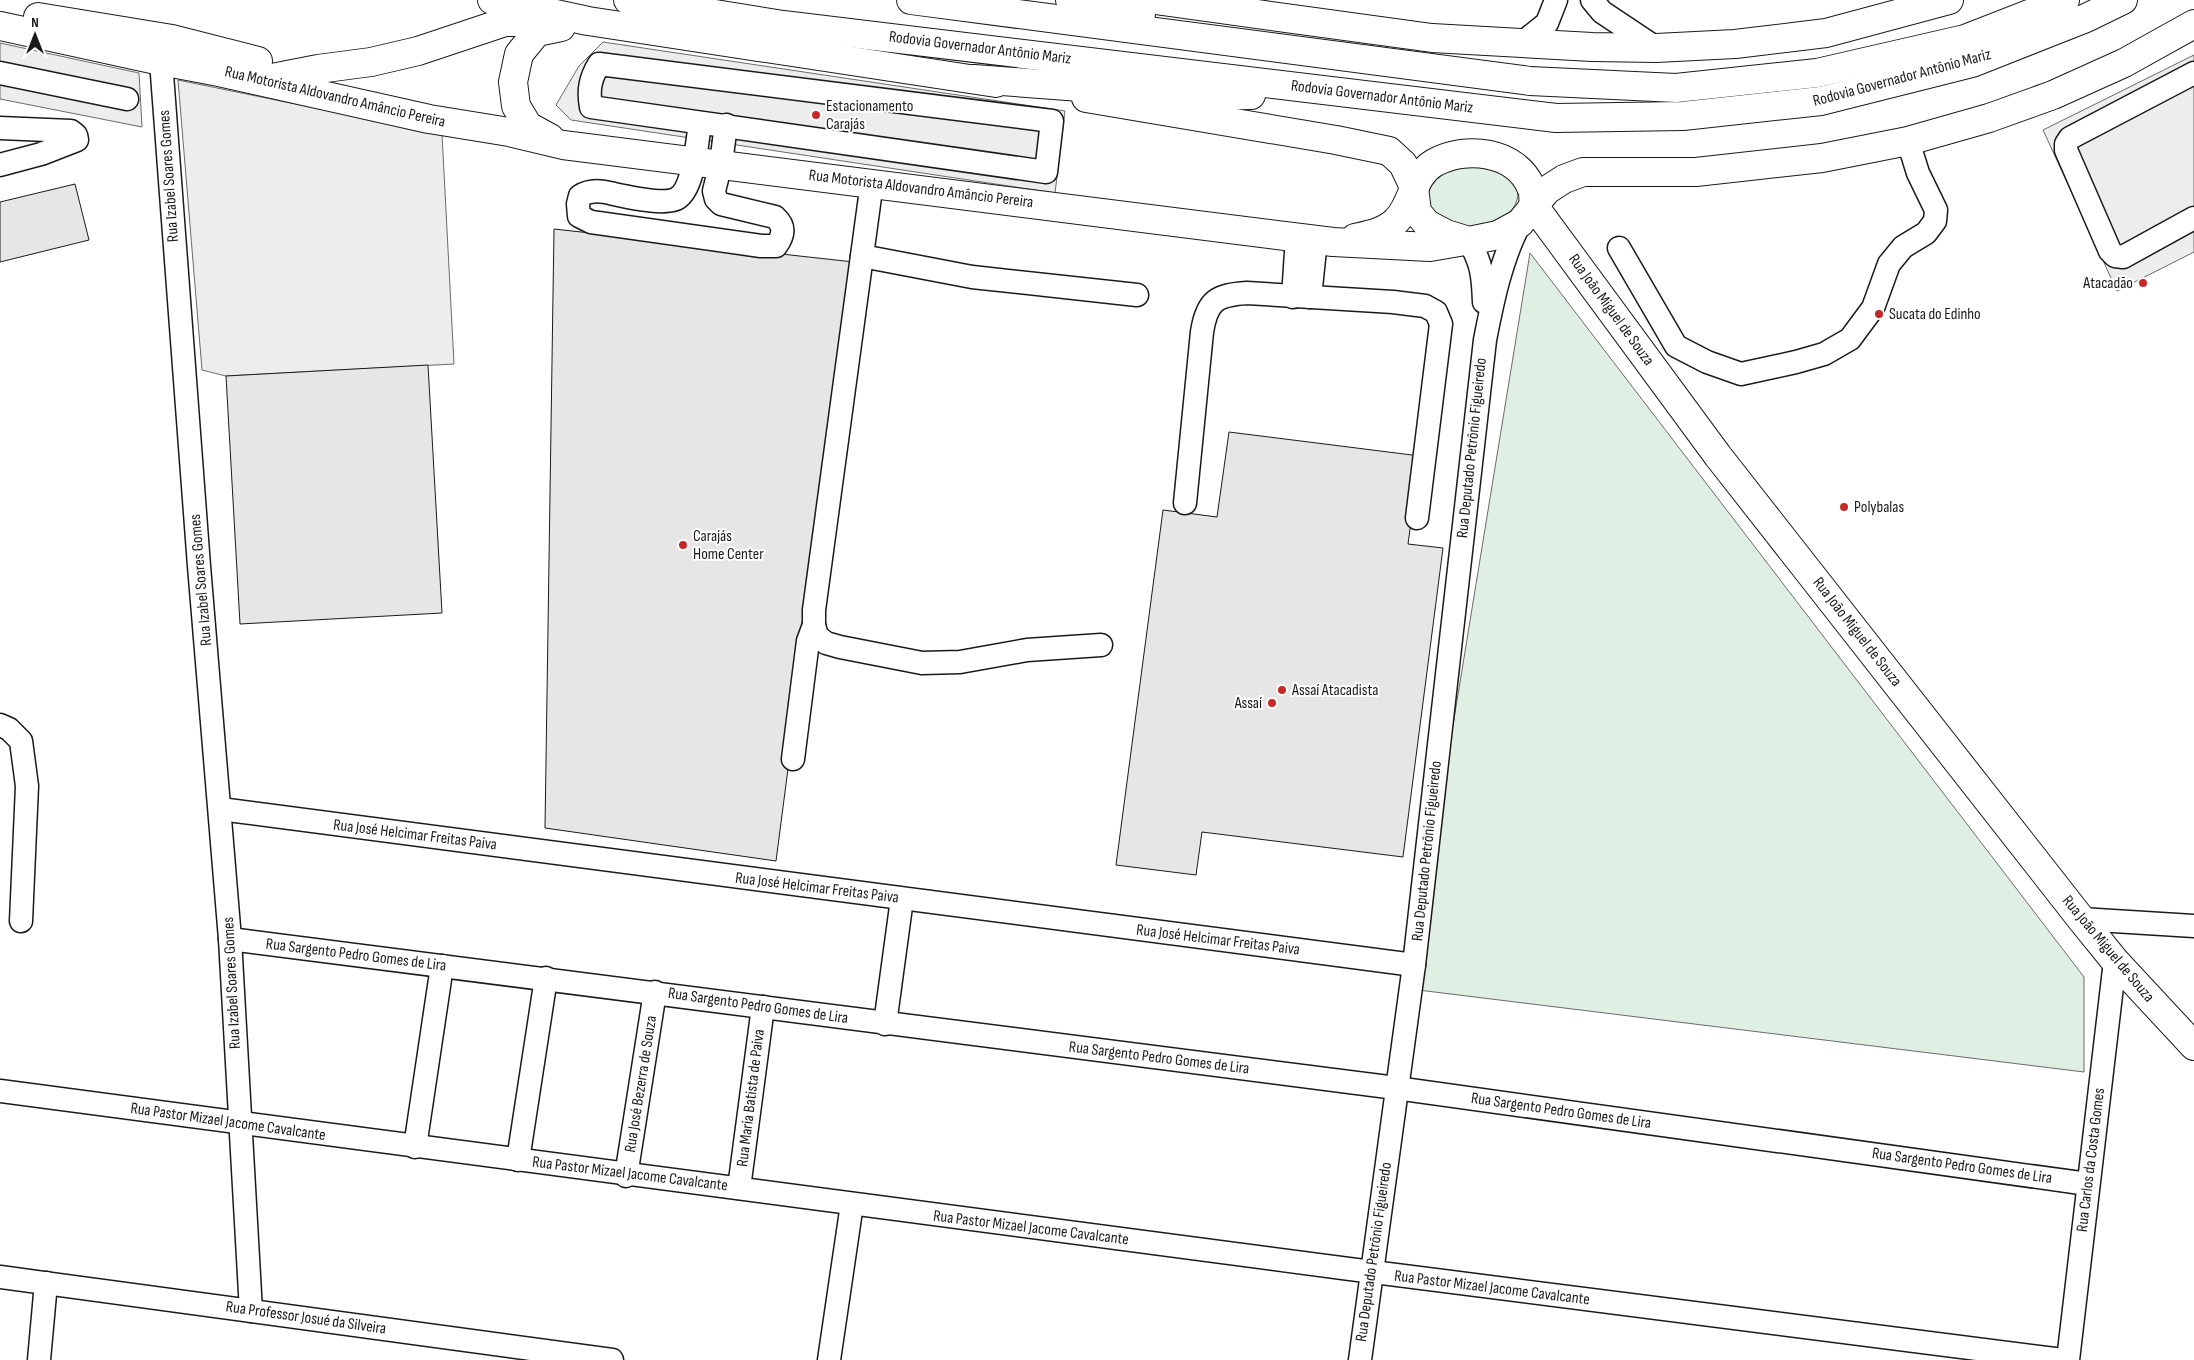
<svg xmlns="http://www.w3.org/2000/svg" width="2194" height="1360" font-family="'Sofia Sans Condensed',sans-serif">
<rect width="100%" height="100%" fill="#fff"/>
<g fill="#e0efe3" stroke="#6a6a6a">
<path d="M1456,165L1508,171C1513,180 1520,190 1517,200C1510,227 1458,234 1438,219C1434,215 1430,208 1426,203L1430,179Z"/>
<path d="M1530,253L2084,977V1072L1410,989Z"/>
</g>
<g fill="#ededed" stroke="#6a6a6a">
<path d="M603,42L1065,111L1055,193L571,120L556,105L579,66Z"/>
<path d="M0,43L139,73L142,127L0,99Z"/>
<path d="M2194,55V252L2117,291L2043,130Z"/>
<path d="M178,80L442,134L454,364L226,376L202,370Z"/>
</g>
<g fill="#e6e6e6" stroke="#1a1a1a">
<path d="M75,184L89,240L0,262V202Z"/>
<path d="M554,229L854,262L776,861L545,828Z"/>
<path d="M428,365L442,613L240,624L226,376Z"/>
<path d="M1229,432L1420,456L1408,544L1443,548L1403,857L1202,832L1196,875L1116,865L1163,510L1217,517Z"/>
</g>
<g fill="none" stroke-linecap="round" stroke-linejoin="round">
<g stroke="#1a1a1a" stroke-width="25">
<g id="minor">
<path d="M1592,0L1602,12L1656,48"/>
<path d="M1522,43L1547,23L1556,0"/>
<path d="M168,47L161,61L199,566L230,939L251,1311"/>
<path d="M599,64L1052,121L1046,172L591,107C588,90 590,79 599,64Z"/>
<path d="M0,73L127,99"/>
<path d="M2194,73L2070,138L2066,144V150L2110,251L2115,256L2123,257L2194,218"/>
<path d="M700,123C697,142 694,190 676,199C662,205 629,197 614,194C602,191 591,189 580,196L578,204L579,216L591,222L761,246H776C784,235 785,226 775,217L721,204L716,199L714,191L721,163L726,125"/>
<path d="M0,128L71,131L76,135L77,140L41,154L0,165"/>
<path d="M872,182L814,610V625L817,636L826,643L840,647L922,663L960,662L1027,650L1101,645"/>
<path d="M1469,241C1482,264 1483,276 1484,302"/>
<path d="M1619,248L1676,346L1707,362L1741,374L1796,362L1824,354L1850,339L1873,308L1889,264L1903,247L1926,233L1935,221L1936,210L1918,173L1908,141"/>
<path d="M862,256L972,277L1137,295"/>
<path d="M1293,297L1297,237"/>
<path d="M1310,297L1316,240"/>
<path d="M1185,503L1202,332C1207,300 1217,295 1247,293L1393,302L1425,306L1436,312L1441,324L1417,518"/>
<path d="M0,725L9,729L21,741L27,786L21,921"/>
<path d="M793,759L808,641L814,625"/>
<path d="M220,809L1414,965"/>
<path d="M2081,919L2194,926"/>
<path d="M230,939L1396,1088L2088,1184"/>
<path d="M885,1024L902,899"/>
<path d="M0,1091C687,1184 1375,1273 2063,1360"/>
<path d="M415,1147L442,966"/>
<path d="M518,1160L546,978"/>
<path d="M626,1176L655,992"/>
<path d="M739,1188L763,1007"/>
<path d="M0,1277L612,1360"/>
<path d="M39,1360L46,1283"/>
<path d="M829,1360L852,1204"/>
<path d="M1360,1360L1414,965L1485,340C1493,299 1501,260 1520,223"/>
<path d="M2068,1360L2115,961"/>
</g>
</g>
<g stroke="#1a1a1a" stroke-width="30">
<g id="major">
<path d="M492,0L588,21L996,83"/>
<path d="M1155,0L1432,38L1592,47L1656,48L1735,44L1826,33L1949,0"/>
<path d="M38,17L172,39L258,61"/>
<path d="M0,26L161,61L219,72L429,119L509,132L563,145L1333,242L1430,247L1465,241"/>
<path d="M267,79L318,69L371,62L418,51L505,22H542"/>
<path d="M1086,98L1336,140L1389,151L1403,164L1414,187L1417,212L1427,224L1446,234L1469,241L1498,235L1520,223L1547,190L1564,179L1583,172H1696L1822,158L1908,141L1989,118L2053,95L2124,63L2194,24"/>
<path d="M550,138L528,126L516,106L513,82L519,54L537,32L561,27"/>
<path d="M1355,238C1369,235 1386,232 1397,220C1413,204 1412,176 1434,163C1465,145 1516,151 1531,187C1534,192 1533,200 1534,206L1718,456L2081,919L2115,961L2194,1046"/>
</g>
</g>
<g stroke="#1a1a1a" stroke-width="30">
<g id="highway">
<path d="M628,0L783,25L1556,118L1683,116L1821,101L1972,63L2086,18L2123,0"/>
<path d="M911,0L1530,81L1676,88L1817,73L1965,39L2065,0"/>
<path d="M1070,0L1141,14"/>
<path d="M974,79L1201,96L1251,95"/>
</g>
</g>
<use href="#minor" stroke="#fff" stroke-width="22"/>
<use href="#major" stroke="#fff" stroke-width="28"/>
<use href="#highway" stroke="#fff" stroke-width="28"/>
</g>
<g fill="#c62828" stroke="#fff" stroke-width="2">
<circle cx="816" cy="115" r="5"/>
<circle cx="2143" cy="283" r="5"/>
<circle cx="1879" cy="314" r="5"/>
<circle cx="1844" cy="507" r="5"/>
<circle cx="683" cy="545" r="5"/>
<circle cx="1282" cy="690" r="5"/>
<circle cx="1272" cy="703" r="5"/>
</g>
<g text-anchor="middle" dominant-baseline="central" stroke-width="4" stroke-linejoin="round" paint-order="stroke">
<g font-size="16" fill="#1a1a1a" stroke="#fff">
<text transform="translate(980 48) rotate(7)">Rodovia Governador Antônio Mariz</text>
<text transform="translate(1902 78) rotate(-15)">Rodovia Governador Antônio Mariz</text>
<text transform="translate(335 97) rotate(13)">Rua Motorista Aldovandro Amâncio Pereira</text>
<text transform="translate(1382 97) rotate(7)">Rodovia Governador Antônio Mariz</text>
<text transform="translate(169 176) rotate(-94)">Rua Izabel Soares Gomes</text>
<text transform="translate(921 189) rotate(7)">Rua Motorista Aldovandro Amâncio Pereira</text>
<text transform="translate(1611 310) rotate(54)">Rua João Miguel de Souza</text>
<text transform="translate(1472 448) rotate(-84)">Rua Deputado Petrônio Figueiredo</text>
<text transform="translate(201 580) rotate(-95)">Rua Izabel Soares Gomes</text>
<text transform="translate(1857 632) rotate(52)">Rua João Miguel de Souza</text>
<text transform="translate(415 835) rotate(7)">Rua José Helcimar Freitas Paiva</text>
<text transform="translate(1427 851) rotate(-84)">Rua Deputado Petrônio Figueiredo</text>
<text transform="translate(817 888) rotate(7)">Rua José Helcimar Freitas Paiva</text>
<text transform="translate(1218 940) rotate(7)">Rua José Helcimar Freitas Paiva</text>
<text transform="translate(2108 949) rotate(50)">Rua João Miguel de Souza</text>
<text transform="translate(356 955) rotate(7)">Rua Sargento Pedro Gomes de Lira</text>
<text transform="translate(232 983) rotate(-93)">Rua Izabel Soares Gomes</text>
<text transform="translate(758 1006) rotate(8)">Rua Sargento Pedro Gomes de Lira</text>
<text transform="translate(1159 1058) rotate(7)">Rua Sargento Pedro Gomes de Lira</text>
<text transform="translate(641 1084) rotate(-81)">Rua José Bezerra de Souza</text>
<text transform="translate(751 1098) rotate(-83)">Rua Maria Batista de Paiva</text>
<text transform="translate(1561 1111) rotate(8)">Rua Sargento Pedro Gomes de Lira</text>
<text transform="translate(228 1122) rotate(8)">Rua Pastor Mizael Jacome Cavalcante</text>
<text transform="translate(2091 1160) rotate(-83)">Rua Carlos da Costa Gomes</text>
<text transform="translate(1962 1166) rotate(8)">Rua Sargento Pedro Gomes de Lira</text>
<text transform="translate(630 1174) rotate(7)">Rua Pastor Mizael Jacome Cavalcante</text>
<text transform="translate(1031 1228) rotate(7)">Rua Pastor Mizael Jacome Cavalcante</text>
<text transform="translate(1374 1252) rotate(-82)">Rua Deputado Petrônio Figueiredo</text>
<text transform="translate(1492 1288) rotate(7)">Rua Pastor Mizael Jacome Cavalcante</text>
<text transform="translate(306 1318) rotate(8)">Rua Professor Josué da Silveira</text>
</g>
<g font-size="16" fill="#1a1a1a" stroke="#fff" text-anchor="start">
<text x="826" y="106">Estacionamento<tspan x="826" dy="18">Carajás</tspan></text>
<text x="2133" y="283" text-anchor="end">Atacadão</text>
<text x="1889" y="314">Sucata do Edinho</text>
<text x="1854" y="507">Polybalas</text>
<text x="693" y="536">Carajás<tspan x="693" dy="18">Home Center</tspan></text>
<text x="1292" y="690">Assaí Atacadista</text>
<text x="1262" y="703" text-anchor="end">Assaí</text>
</g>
</g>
<g transform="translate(35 35)" stroke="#ffffff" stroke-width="4" paint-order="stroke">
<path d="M0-4L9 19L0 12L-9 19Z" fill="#1a1a1a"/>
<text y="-8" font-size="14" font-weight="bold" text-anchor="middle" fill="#1a1a1a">N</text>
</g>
</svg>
